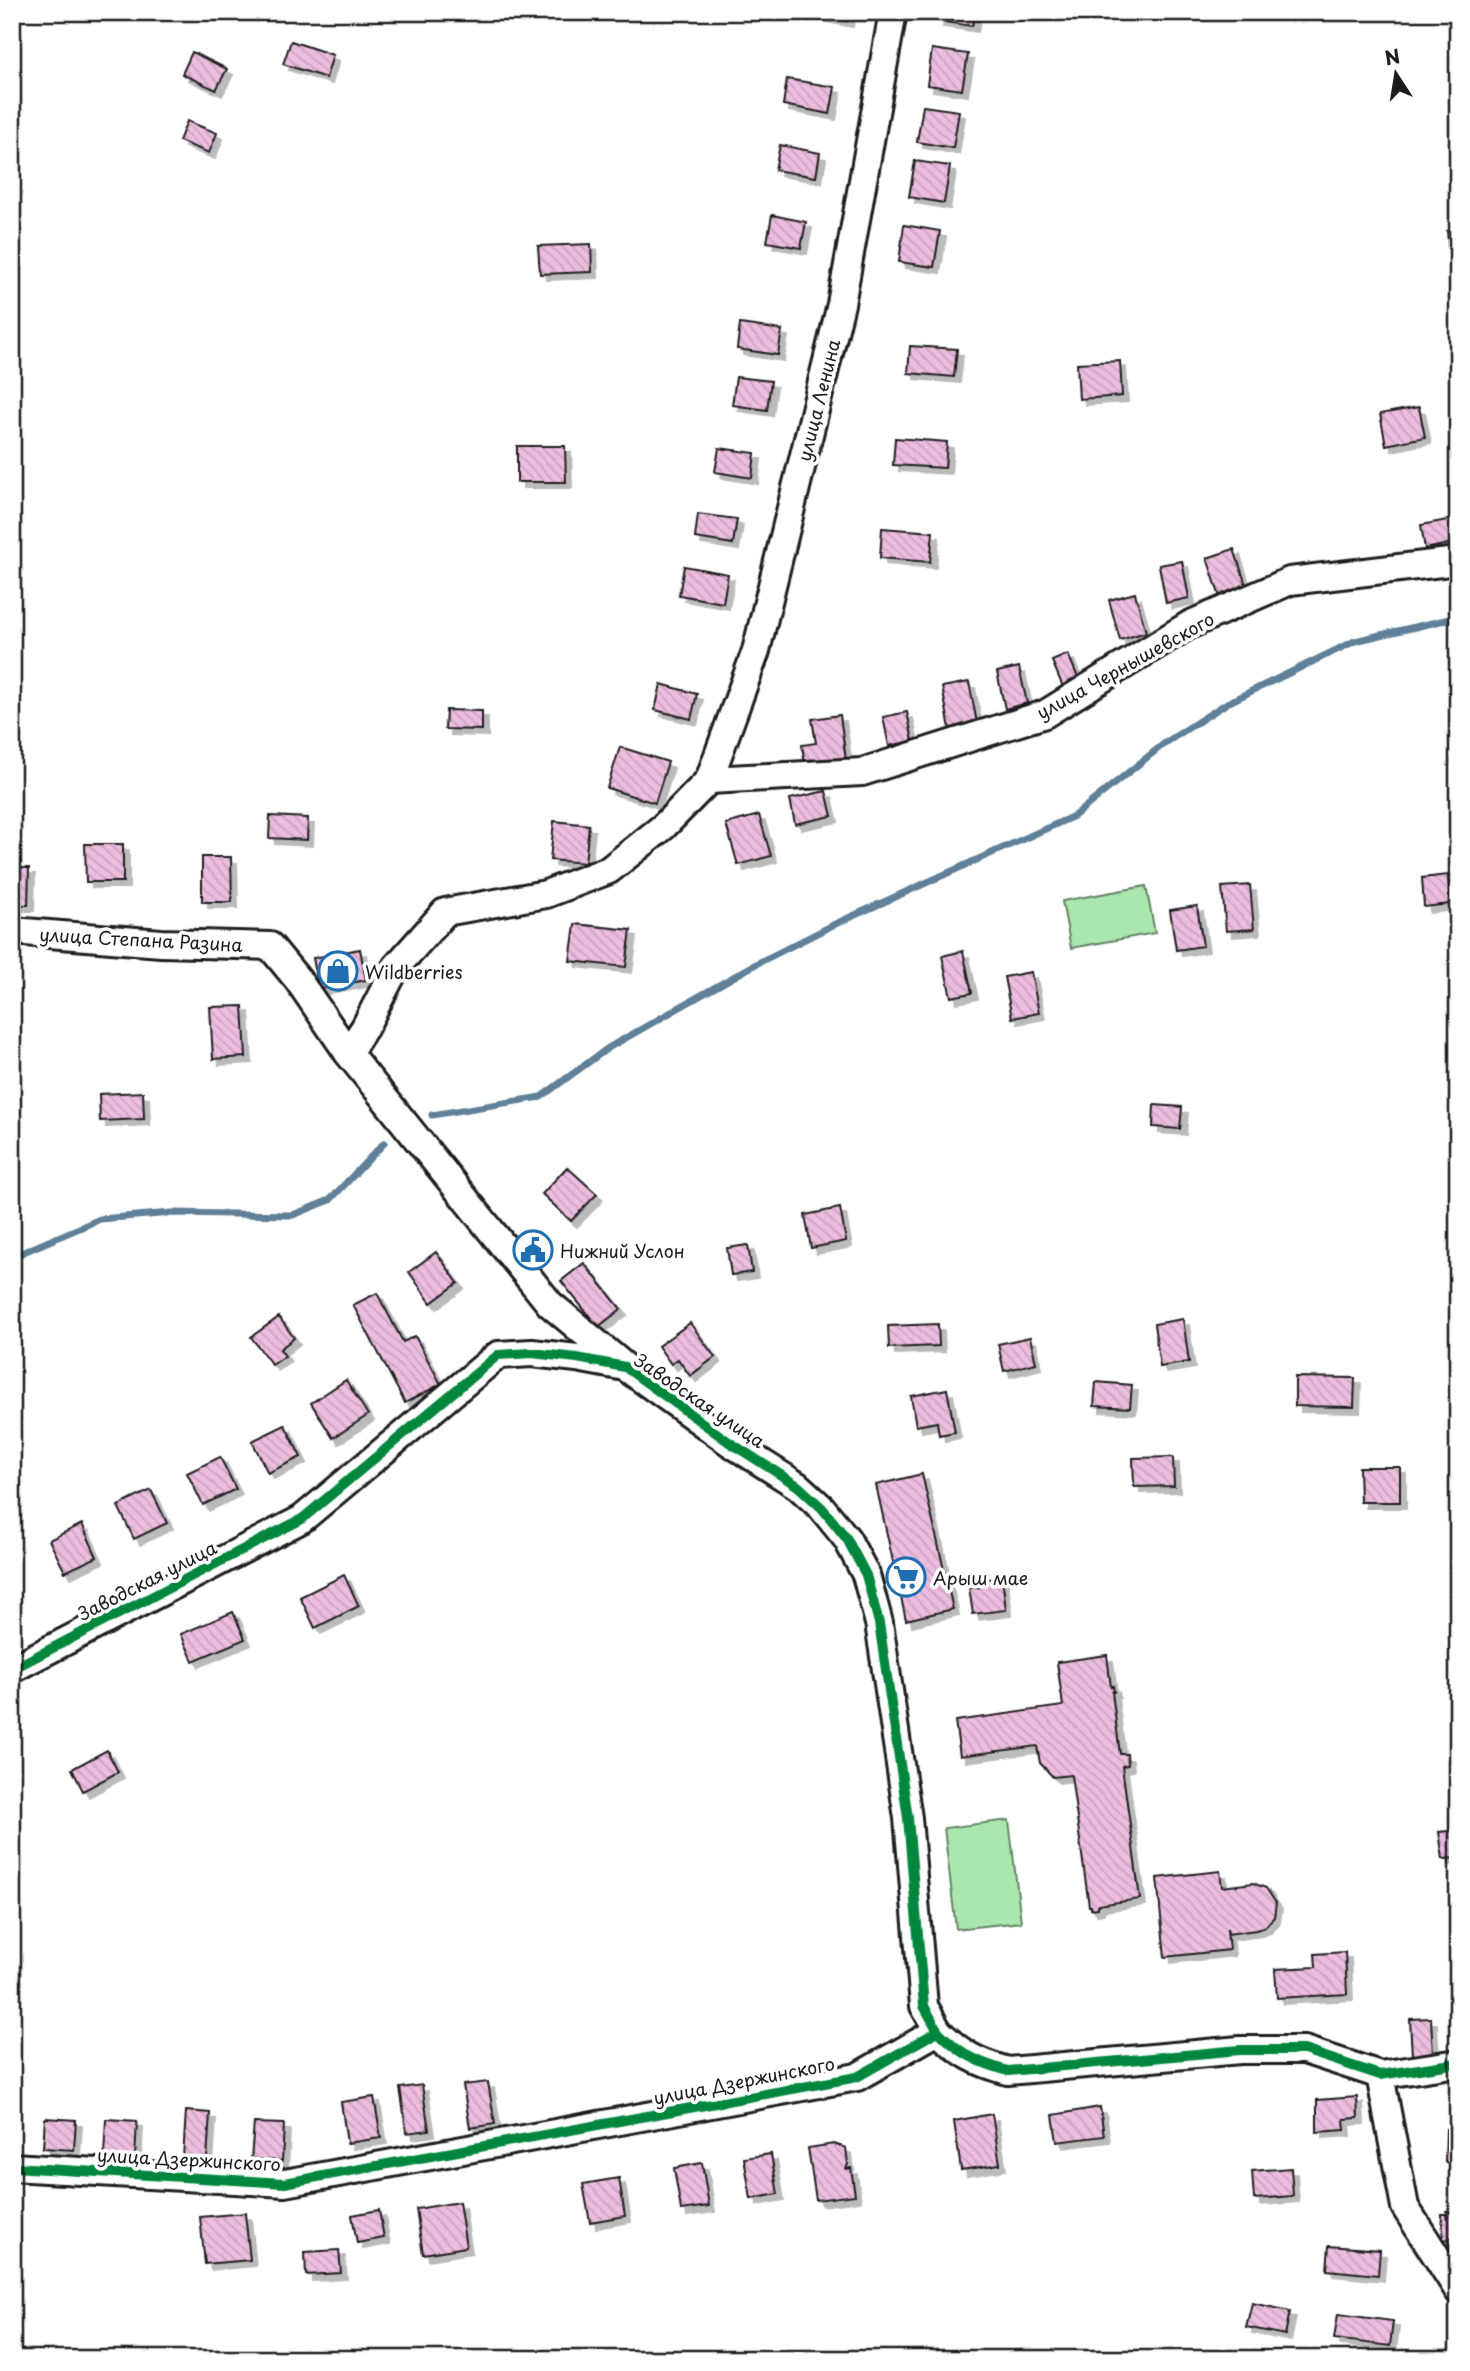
<svg xmlns="http://www.w3.org/2000/svg" width="1470" height="2371" font-family="'Playpen Sans',sans-serif">
<defs>
<pattern id="building-back-hatch" width="6" height="6" patternUnits="userSpaceOnUse" patternTransform="scale(1.75)"><rect width="6" height="6" fill="#ecbddf"/><path d="M-1 5l2 2M0 0l6 6M5-1l2 2" fill="none" stroke="#caa2bf"/></pattern>
<filter id="shadow"><feDropShadow dx="6" dy="6" stdDeviation="0" flood-color="#0004"/></filter>
</defs>
<rect width="100%" height="100%" fill="#fff"/>
<filter id="ink" filterUnits="userSpaceOnUse"><feTurbulence type="fractalNoise" baseFrequency=".0143" numOctaves="2"/><feDisplacementMap in="SourceGraphic" scale="14" xChannelSelector="R" yChannelSelector="G"/><feConvolveMatrix kernelMatrix="1 2 1 2 8 2 1 2 1" color-interpolation-filters="sRGB"/></filter>
<g filter="url(#ink)">
<g fill="#aae7ae" stroke="#638265" stroke-width="2">
<path d="M1146,886L1155,933L1071,948L1062,901Z"/>
<path d="M1009,1820L1021,1922L956,1929L944,1828Z"/>
</g>
<g fill="none" stroke-linecap="round" stroke-linejoin="round">
<g stroke="#5f8098" stroke-width="7">
<path d="M432,1115L541,1097L608,1048L756,964L833,925L1074,816L1165,743L1227,703L1355,641L1458,617"/>
<path d="M12,1257L100,1219L172,1213L293,1215L330,1200L384,1143"/>
</g>
</g>
<g fill="url(#building-back-hatch)" stroke="#1c1c1c" stroke-width="2" filter="url(#shadow)">
<path d="M815,12H849L847,21L815,15Z"/>
<path d="M938,12H975L972,26L937,21Z"/>
<path d="M291,41L333,55L326,78L283,64Z"/>
<path d="M932,49L968,54L962,90L927,85Z"/>
<path d="M192,52L227,69L216,90L182,74Z"/>
<path d="M787,79L835,87L830,114L783,105Z"/>
<path d="M923,106L959,111L953,148L917,142Z"/>
<path d="M187,121L217,133L209,153L179,141Z"/>
<path d="M780,145L820,153L816,177L775,170Z"/>
<path d="M915,161L950,166L944,203L909,197Z"/>
<path d="M772,215L806,222L801,248L767,242Z"/>
<path d="M904,225L940,231L934,267L899,262Z"/>
<path d="M1458,230V261L1450,262L1447,231Z"/>
<path d="M591,244L592,272L540,274L538,246Z"/>
<path d="M740,324L782,330L778,355L737,349Z"/>
<path d="M910,346L957,349L954,377L908,373Z"/>
<path d="M1120,361L1122,396L1079,399L1077,363Z"/>
<path d="M736,377L771,381L767,410L732,405Z"/>
<path d="M1419,407L1425,437L1386,445L1380,414Z"/>
<path d="M895,438L947,442L945,468L893,465Z"/>
<path d="M517,446H565L566,482H517Z"/>
<path d="M719,448L755,453L752,478L715,472Z"/>
<path d="M698,514L737,519L733,544L695,538Z"/>
<path d="M1458,518V542L1425,549L1421,525Z"/>
<path d="M882,528L933,532L930,562L880,558Z"/>
<path d="M1234,549L1248,591L1221,600L1207,558Z"/>
<path d="M1182,561L1189,598L1166,603L1159,565Z"/>
<path d="M684,566L728,574L723,603L679,595Z"/>
<path d="M1135,593L1146,632L1120,640L1109,600Z"/>
<path d="M1068,654L1079,680L1063,687L1052,661Z"/>
<path d="M1019,667L1027,703L1005,709L997,672Z"/>
<path d="M969,682L978,728L951,734L942,687Z"/>
<path d="M661,684L697,694L691,719L655,710Z"/>
<path d="M446,710L482,711V730L445,729Z"/>
<path d="M907,712L913,741L889,746L883,717Z"/>
<path d="M840,715L846,760L805,766L802,745L816,743L812,719Z"/>
<path d="M620,747L668,762L655,803L607,788Z"/>
<path d="M1458,759V787L1455,788L1452,760Z"/>
<path d="M826,791L832,816L795,824L790,799Z"/>
<path d="M1452,803H1458V842H1454Z"/>
<path d="M759,815L771,856L738,865L726,824Z"/>
<path d="M270,816L308,818L307,840L269,838Z"/>
<path d="M554,821L589,825L585,863L550,860Z"/>
<path d="M85,844H123V882H86Z"/>
<path d="M202,857H231L232,902H202Z"/>
<path d="M12,868H29L28,905H12Z"/>
<path d="M1448,875L1450,904L1424,907L1422,878Z"/>
<path d="M1250,885L1254,929L1226,931L1222,887Z"/>
<path d="M1197,906L1203,946L1176,950L1170,910Z"/>
<path d="M575,924L631,930L626,967L570,961Z"/>
<path d="M360,949L366,980L319,989L313,958Z"/>
<path d="M963,951L972,993L951,997L942,956Z"/>
<path d="M1031,972L1039,1013L1012,1018L1004,977Z"/>
<path d="M243,1006L246,1057L213,1059L210,1007Z"/>
<path d="M143,1092L144,1119L100,1121L99,1094Z"/>
<path d="M1154,1105L1182,1107L1180,1129L1153,1127Z"/>
<path d="M567,1167L597,1194L571,1221L542,1194Z"/>
<path d="M840,1208L846,1241L811,1248L805,1215Z"/>
<path d="M748,1245L752,1272L731,1275L727,1248Z"/>
<path d="M436,1252L458,1283L431,1303L409,1272Z"/>
<path d="M584,1263L621,1309L598,1327L561,1281Z"/>
<path d="M377,1293L403,1342L415,1336L441,1384L405,1403L353,1305Z"/>
<path d="M279,1317L294,1338L280,1349L285,1356L272,1365L251,1337Z"/>
<path d="M1183,1319L1189,1362L1160,1367L1154,1324Z"/>
<path d="M690,1323L715,1357L690,1376L678,1359L671,1364L658,1346Z"/>
<path d="M938,1324L939,1346L889,1348L888,1326Z"/>
<path d="M1030,1337L1036,1363L1004,1371L998,1344Z"/>
<path d="M1295,1377L1355,1378L1354,1407L1295,1406Z"/>
<path d="M346,1380L368,1415L333,1438L311,1403Z"/>
<path d="M1096,1382L1132,1385L1130,1408L1094,1406Z"/>
<path d="M947,1389L955,1432L939,1435L937,1422L916,1426L911,1396Z"/>
<path d="M285,1425L301,1457L268,1473L252,1441Z"/>
<path d="M220,1457L236,1489L203,1505L187,1473Z"/>
<path d="M1173,1457L1174,1486L1134,1487L1133,1458Z"/>
<path d="M1359,1467H1400V1502H1360Z"/>
<path d="M922,1474L953,1609L906,1620L876,1485Z"/>
<path d="M151,1490L167,1523L134,1539L118,1506Z"/>
<path d="M82,1524L97,1557L65,1572L49,1540Z"/>
<path d="M344,1575L359,1606L315,1628L300,1597Z"/>
<path d="M1002,1577L1006,1610L973,1614L969,1588L980,1587V1580Z"/>
<path d="M233,1612L245,1639L193,1661L181,1634Z"/>
<path d="M1107,1655L1111,1687L1113,1686L1114,1692H1112L1120,1754H1127L1128,1765L1122,1766L1140,1899L1098,1905V1908L1091,1909V1906H1089L1071,1775L1053,1777L1040,1763L1037,1746L960,1756L955,1721L1063,1706L1057,1662Z"/>
<path d="M107,1750L118,1772L83,1791L72,1769Z"/>
<path d="M1458,1830V1858L1443,1859L1439,1832Z"/>
<path d="M1220,1871L1222,1887L1253,1883L1266,1888L1276,1903L1274,1917L1265,1927L1256,1930L1228,1934L1227,1929L1229,1950L1165,1957L1157,1878Z"/>
<path d="M1345,1952L1347,1994L1277,1998L1275,1969L1316,1967L1315,1954Z"/>
<path d="M1431,2018L1433,2055L1412,2056L1410,2019Z"/>
<path d="M488,2082L495,2124L470,2128L463,2085Z"/>
<path d="M422,2085L429,2130L407,2133L400,2088Z"/>
<path d="M374,2097L381,2138L347,2143L341,2102Z"/>
<path d="M1357,2097L1358,2118L1344,2119L1345,2130L1317,2132V2100Z"/>
<path d="M1100,2107L1104,2136L1057,2142L1053,2115Z"/>
<path d="M186,2111L210,2113L207,2159L183,2158Z"/>
<path d="M992,2114L1000,2164L961,2170L954,2121Z"/>
<path d="M45,2118L76,2120L74,2150L43,2148Z"/>
<path d="M106,2119L137,2121L135,2159L104,2156Z"/>
<path d="M254,2123L284,2124L282,2161L251,2159Z"/>
<path d="M1446,2129H1458V2163L1445,2162Z"/>
<path d="M834,2144L846,2148L848,2164L846,2169L851,2168L855,2195L816,2200L808,2148Z"/>
<path d="M771,2154L778,2194L751,2199L744,2158Z"/>
<path d="M702,2163L709,2206L681,2210L674,2168Z"/>
<path d="M1291,2168L1293,2196L1254,2199L1252,2171Z"/>
<path d="M619,2178L625,2216L590,2222L583,2184Z"/>
<path d="M459,2202L466,2247L423,2254L416,2209Z"/>
<path d="M379,2210L384,2238L357,2243L352,2215Z"/>
<path d="M1458,2210V2238L1443,2240L1442,2214H1446L1448,2219L1447,2211Z"/>
<path d="M245,2213L250,2260L205,2264L200,2217Z"/>
<path d="M1329,2246L1380,2250L1378,2275L1327,2270Z"/>
<path d="M339,2250L341,2273L306,2275L305,2252Z"/>
<path d="M1252,2303L1290,2311L1285,2335L1246,2327Z"/>
<path d="M1338,2314L1393,2321L1390,2346L1334,2339Z"/>
<path d="M788,2351L789,2359H756L755,2357Z"/>
</g>
<g fill="none" stroke-linecap="round" stroke-linejoin="round">
<g stroke="#1c1c1c" stroke-width="32">
<g id="minor">
<path d="M709,780L862,772L1045,714L1189,625L1290,581L1458,561"/>
<path d="M12,931L161,943L270,946L298,980L348,1053L550,1304L624,1366"/>
<path d="M348,1053L365,1027L396,967L445,912L546,894L609,870L663,827L709,780L756,651L841,304L893,12"/>
<path d="M12,1669L302,1519L498,1355L532,1353L577,1358L625,1367L729,1442L798,1486L822,1508L847,1539L866,1575L879,1623L908,1818L924,2006L938,2031"/>
<path d="M1380,2075L1405,2207L1458,2290"/>
<path d="M12,2167L285,2183L857,2077L938,2031C961,2054 976,2062 1008,2071L1240,2050H1304L1380,2075L1458,2063"/>
</g>
</g>
<use href="#minor" stroke="#fff" stroke-width="26"/>
<g stroke="#fff" stroke-width="15">
<g id="cycleway">
<path d="M12,1669L302,1519L498,1355L532,1353L577,1358L625,1367L729,1442L798,1486L822,1508L847,1539L866,1575L879,1623L908,1818L924,2006L938,2031"/>
<path d="M12,2167L285,2183L857,2077L938,2031C961,2054 976,2062 1008,2071L1240,2050H1304L1380,2075L1458,2063"/>
</g>
</g>
<use href="#cycleway" stroke="#00873e" stroke-width="10"/>
</g>
</g>
<defs>
<g id="shop-ring" transform="scale(2.0125)"><circle r="9.5" fill="#fff" stroke="#1f6fb2" stroke-width="1.5"/><path d="M-5-2.5h2.3a2.7 3.5 0 0 1 5.4 0H5L5.5 6h-11ZM-1.5-2.5h3a1.5 2.3 0 0 0-3 0Z" fill="#1f6fb2"/></g>
<g id="civic-ring" transform="scale(2.0125)"><circle r="9.5" fill="#fff" stroke="#1f6fb2" stroke-width="1.5"/><path d="M-.6-6.5H3V-4.5H.6V-3L4-1V1h2V6H-6V1h2V-1L-.6-3ZM-1.2 2.5V6h2.4V2.5Z" fill="#1f6fb2"/></g>
<g id="supermarket-ring" transform="scale(2.0125)"><circle r="9.5" fill="#fff" stroke="#1f6fb2" stroke-width="1.5"/><path d="M-6-5.5h2.5l.6 2H6L4.5 2H-2.5L-4.4-4H-6ZM-1.5 3.2a1.3 1.3 0 1 0 .1 0ZM3 3.2a1.3 1.3 0 1 0 .1 0Z" fill="#1f6fb2"/></g>
</defs>
<g fill-rule="evenodd">
<use href="#shop-ring" x="338" y="971"/>
<use href="#civic-ring" x="533" y="1250"/>
<use href="#supermarket-ring" x="906" y="1577"/>
</g>
<g text-anchor="middle" dominant-baseline="central" stroke-width="7" stroke-linejoin="round" paint-order="stroke">
<g font-size="18" fill="#1c1c1c" stroke="#fff">
<text transform="translate(818 400) rotate(-76)">улица Ленина</text>
<text transform="translate(1125 665) rotate(-29)">улица Чернышевского</text>
<text transform="translate(141 939) rotate(3)">улица Степана Разина</text>
<text transform="translate(700 1400) rotate(34)">Заводская улица</text>
<text transform="translate(147 1580) rotate(-27)">Заводская улица</text>
<text transform="translate(744 2080) rotate(-11)">улица Дзержинского</text>
<text transform="translate(189 2159) rotate(3)">улица Дзержинского</text>
</g>
<g font-size="18" fill="#1c1c1c" stroke="#fff" text-anchor="start">
<text x="365" y="971">Wildberries</text>
<text x="560" y="1250">Нижний Услон</text>
<text x="933" y="1577">Арыш мае</text>
</g>
</g>
<rect width="1470" height="2371" fill="none" stroke="#fff" stroke-width="42"/>
<rect x="21" y="21" width="1428" height="2329" fill="none" stroke="#1c1c1c" stroke-width="2.5" filter="url(#ink)"/>
<g transform="translate(1396 74) rotate(348)" stroke="#ffffff" stroke-width="5" paint-order="stroke">
<path d="M0-5L12 26L0 18L-12 26Z" fill="#1c1c1c"/>
<text y="-10" font-size="19" font-weight="bold" text-anchor="middle" fill="#1c1c1c">N</text>
</g>
</svg>
